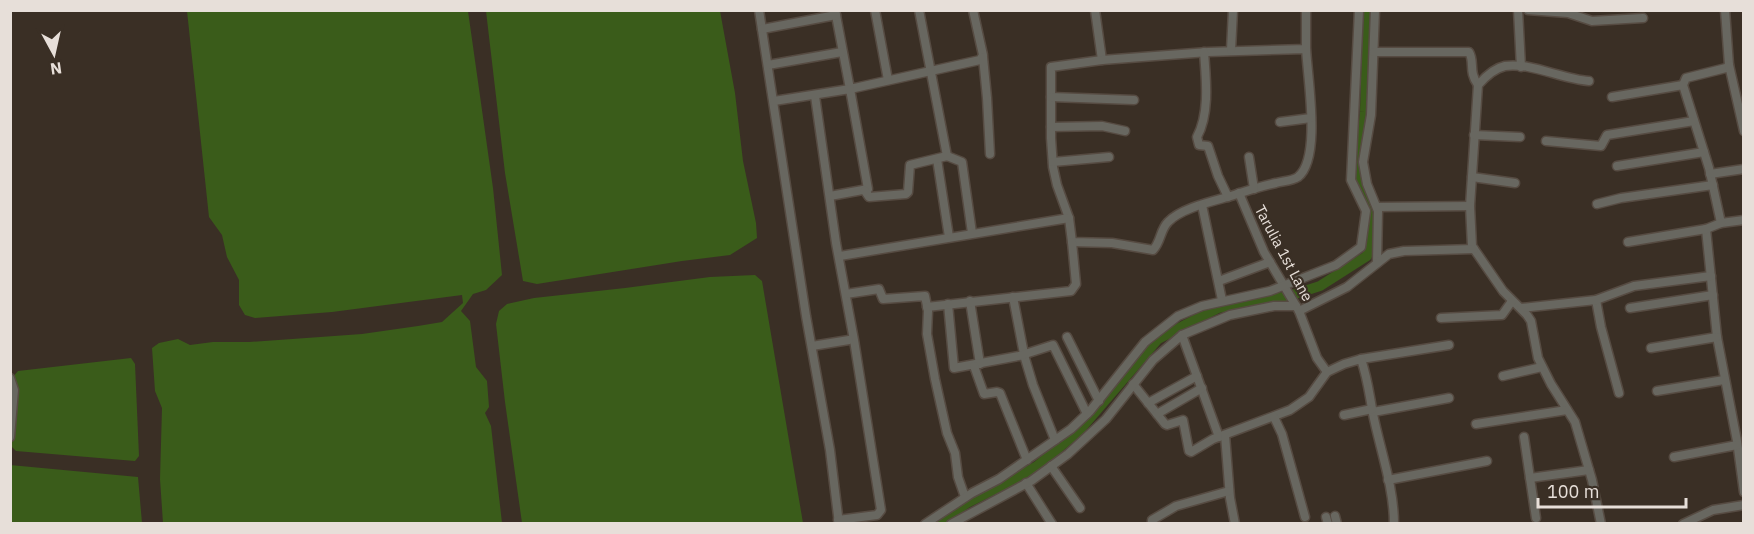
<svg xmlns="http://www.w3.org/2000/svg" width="1754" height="534" font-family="'IBM Plex Sans',sans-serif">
<rect width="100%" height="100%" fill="#3a2f25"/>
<g fill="#3a5c1a">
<path d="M187,11H468L493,188L502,275L486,290L473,294L461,311L470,321L476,367L487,381L489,407L485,413L491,426L502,523H163L160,479L162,408L155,391L152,348L159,343L178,339L190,345L213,342H249L362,334L418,326L442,322L463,303L462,295L332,312L255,318L245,315L239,305V280L227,257L222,235L209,217Z"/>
<path d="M486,11H720L735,93L743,161L756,223L757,238L730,255L682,261L537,284L523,281L505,173Z"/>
<path d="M755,275L762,281L803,523H522L505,402L496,324L499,311L507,304L534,298L625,288L710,277Z"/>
<path d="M131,358L135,364L139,456L135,461L16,451L12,447L13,377L18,371Z"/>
<path d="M10,465L138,477L142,523H11Z"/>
</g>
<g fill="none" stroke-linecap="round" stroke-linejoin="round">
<path stroke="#3a5c1a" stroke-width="10" d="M938,524L967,503L1007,483L1037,466L1078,432L1158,339L1218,308L1289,296L1320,286L1367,256L1373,232L1370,206L1360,183V158L1365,112L1368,10"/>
<g stroke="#564b42" stroke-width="11">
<g id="minor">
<path d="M759,10L806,316L830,450L839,524"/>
<path d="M835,10L850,89L980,60L983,55L973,10"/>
<path d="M875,10L888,80"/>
<path d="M1095,10L1102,60"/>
<path d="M1375,10L1371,115L1363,162L1367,184L1378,211L1377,263"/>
<path d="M1518,10L1521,67"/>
<path d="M1528,10L1568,13L1592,21L1643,18"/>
<path d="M1725,10L1729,65L1726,68L1686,78L1683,85L1709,168L1721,223L1744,220"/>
<path d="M762,29L836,15"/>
<path d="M1306,49L1208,52L1102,60L1051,67V138L1053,167L1057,185L1069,218L1072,242L1112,243L1153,250C1161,242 1160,230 1168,222C1181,208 1214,201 1231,196C1246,191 1261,186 1276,183C1283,181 1292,181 1298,177C1322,158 1307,76 1306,47C1306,35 1306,23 1306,10"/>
<path d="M1231,50L1233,10"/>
<path d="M1204,52C1206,79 1210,113 1197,137L1199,145L1208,146L1218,176L1228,197"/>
<path d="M1374,52H1469C1475,62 1468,71 1478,85"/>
<path d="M983,57L987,98L990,154"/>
<path d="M768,65L842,52"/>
<path d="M1729,65L1744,131"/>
<path d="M1589,81C1562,79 1529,62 1505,66C1495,68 1485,77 1478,85L1470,206L1472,246L1503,291L1527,315L1531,321L1538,358L1551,384L1575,422L1592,480L1601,524"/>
<path d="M815,96L836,243L854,340L881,510L877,515L838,520"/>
<path d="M1051,97L1134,100"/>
<path d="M1612,97L1683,85"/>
<path d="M774,101L850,89L868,189L830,196"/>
<path d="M1280,122L1311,118"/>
<path d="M1051,127L1102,126L1125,131"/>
<path d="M1474,135L1520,137"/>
<path d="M1546,141L1601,146L1607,135L1694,121"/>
<path d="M947,156L962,162L972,233"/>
<path d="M1249,157L1254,189"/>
<path d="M937,159L949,237"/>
<path d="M1053,162L1109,157"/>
<path d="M1617,166L1704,152"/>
<path d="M1710,174L1744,169"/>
<path d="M1472,177L1515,183"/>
<path d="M865,191L869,197L906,194L908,192L910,165L947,156L919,10"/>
<path d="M1239,193L1264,252L1299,311L1317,358L1327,372"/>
<path d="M1597,204L1621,198L1713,185"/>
<path d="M1202,205L1222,300"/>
<path d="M1377,207L1470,206"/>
<path d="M1706,229L1717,337L1737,441L1744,492"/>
<path d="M1628,242L1706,229L1721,223"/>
<path d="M840,256L1069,218"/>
<path d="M1219,281L1270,262"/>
<path d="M846,294L879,289L883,299L925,296L928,311L927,334L935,379L947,433L955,453L958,477L965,497"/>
<path d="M1013,297L1024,354"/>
<path d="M1596,300L1601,327L1619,393"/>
<path d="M970,301L980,364"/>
<path d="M948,304L954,368L1024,355L1033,385L1055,440"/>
<path d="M927,307L1071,291L1076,284L1072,242"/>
<path d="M1521,308L1596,300L1634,286L1711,276"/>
<path d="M1630,308L1713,295"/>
<path d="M1299,311L1347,287L1389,254L1404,251L1474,249"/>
<path d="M1441,318L1502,315L1512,301"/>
<path d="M1182,335L1219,437"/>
<path d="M1067,337L1099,401"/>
<path d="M812,346L849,340"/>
<path d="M1651,348L1717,337"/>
<path d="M1022,355L1053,345L1087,414"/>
<path d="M1361,359L1449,345"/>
<path d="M974,366L984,394L997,392L1000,393L1027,460"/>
<path d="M1503,376L1542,367"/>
<path d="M10,378L14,390L10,437"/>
<path d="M1133,384L1165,424L1167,425L1183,420L1189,451L1191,452L1213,439L1290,410L1309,397L1327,372L1344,364L1361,359C1368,380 1369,393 1373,414C1380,449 1394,487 1394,524"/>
<path d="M1657,391L1724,380"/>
<path d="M1148,403L1197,376"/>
<path d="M1373,412L1449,398"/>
<path d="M1157,414L1202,388"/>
<path d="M1344,415L1372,409"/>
<path d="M1274,417L1282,434L1305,517"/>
<path d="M1476,424L1567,410"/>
<path d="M1225,435L1230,498L1235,524"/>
<path d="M1524,437L1530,478"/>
<path d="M1674,457L1737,445"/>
<path d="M1051,466L1080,508"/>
<path d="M1388,480L1487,461"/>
<path d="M1026,483L1052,524"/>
<path d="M1335,516L1337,524"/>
<path d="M1326,517L1328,524"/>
<path d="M1536,518L1530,478L1589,470"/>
<path d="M925,524L972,493L999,479L1071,429L1090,411L1145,342L1178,316L1202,306L1270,291L1336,265L1361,247L1366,211L1351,180L1359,10"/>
<path d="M951,524L1031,481L1068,454L1106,419L1153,360L1182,335L1230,315L1274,306H1296"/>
<path d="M1152,524V520L1176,506L1229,491"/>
<path d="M1683,524L1713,510L1744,505"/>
</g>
</g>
<use href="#minor" stroke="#686760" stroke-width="8"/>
</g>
<g text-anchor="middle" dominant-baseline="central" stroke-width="4.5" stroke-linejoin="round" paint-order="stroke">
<g font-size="15" fill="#e7dfd9" stroke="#3a2f25">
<text transform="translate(1284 253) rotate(62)">Tarulia 1st Lane</text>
</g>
</g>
<rect width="1754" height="534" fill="none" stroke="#e7dfd9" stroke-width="24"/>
<g transform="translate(54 54) rotate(172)" stroke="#3a2f25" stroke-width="4.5" paint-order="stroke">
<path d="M0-4.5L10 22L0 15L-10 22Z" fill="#e7dfd9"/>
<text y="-9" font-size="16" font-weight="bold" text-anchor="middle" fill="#e7dfd9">N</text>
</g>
<path d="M1538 498v9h148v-9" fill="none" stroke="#e7dfd9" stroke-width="3"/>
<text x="1547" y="498" font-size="18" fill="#e7dfd9" stroke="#3a2f25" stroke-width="4.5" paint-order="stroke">100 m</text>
</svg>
